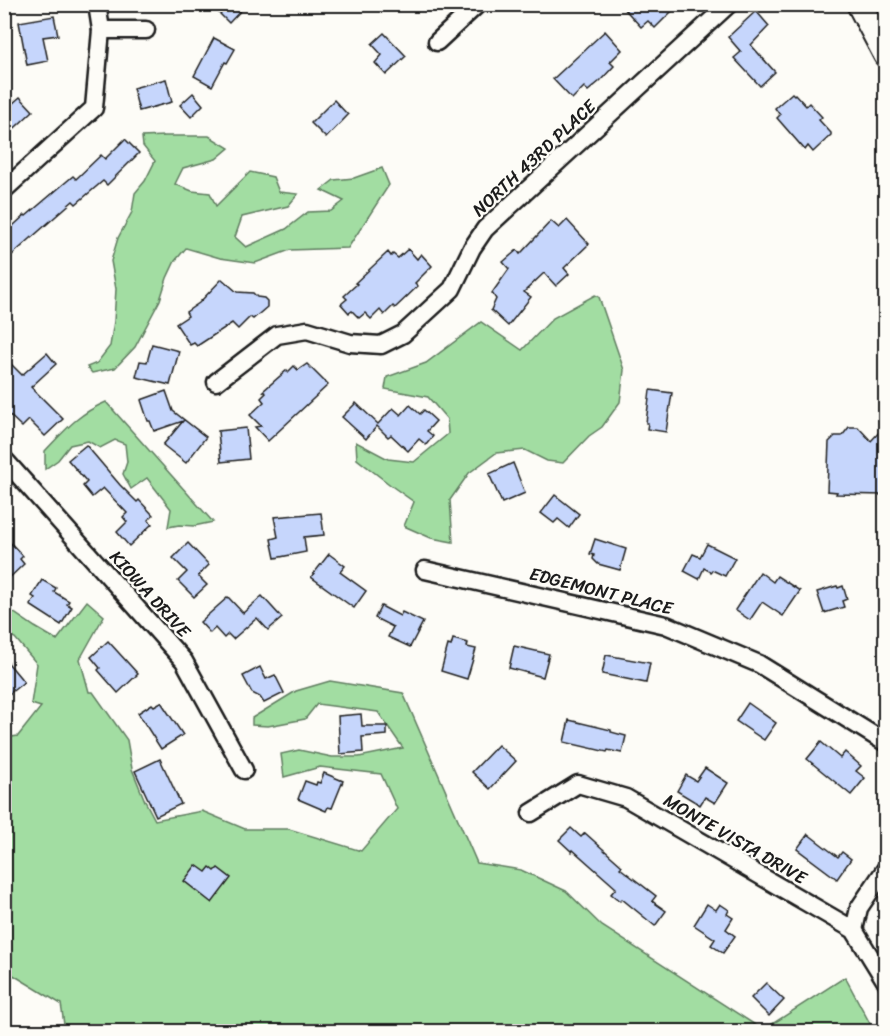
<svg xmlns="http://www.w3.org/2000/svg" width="890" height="1036" font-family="Sriracha,sans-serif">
<rect width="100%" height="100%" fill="#fdfcf7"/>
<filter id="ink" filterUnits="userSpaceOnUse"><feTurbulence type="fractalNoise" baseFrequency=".0167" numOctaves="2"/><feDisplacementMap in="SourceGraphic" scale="12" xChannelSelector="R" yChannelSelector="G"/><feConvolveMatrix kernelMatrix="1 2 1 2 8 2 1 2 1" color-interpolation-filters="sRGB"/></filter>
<g filter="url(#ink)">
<g fill="#a2dda2" stroke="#5f7c5f" stroke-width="1.5">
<path d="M165,136H209L229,148L216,159L183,168L175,184L192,191L210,193L216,206L250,172L273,177L279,192L298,194L288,206L242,217L235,237L246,247L286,229L308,212L331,211L344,201L321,190L334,180L354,178L382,168L389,185L348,248L290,250L255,263L220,258L186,248L175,261L167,278L160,300L135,347L115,368L92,373L87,367L97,363L110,346L114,321L116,289L111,261L118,238L132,212L135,193L145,181L155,161L143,146L142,137Z"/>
<path d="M595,295L599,297L624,370L620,402L602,427L589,436L563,463L547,461L525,450L496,453L469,473L450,500L453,542L431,538L404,526L414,502L393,487L357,459L356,442L388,459L414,462L448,434L447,419L428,397L385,389L387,377L426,363L481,322L522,350L553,318Z"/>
<path d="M106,402L213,522L194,526L179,525L168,527L171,509L147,478L131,489L123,474L127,462L125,444L115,440L100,448L88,441L70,445L58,460L45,469V451C65,430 78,414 106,402Z"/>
<path d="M87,601L104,616L80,659L89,692H93L127,740L132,769L145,801L155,820L202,811L245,829H289L361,851L397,809L381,774L320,767L284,777L281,754L299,750L332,757H359L403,748L378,712L317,704L305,719L268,726L252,725V718L296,691L330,681L403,693L477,863L521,870L566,891L602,926L763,1030L845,977L874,1031H65L61,1004L5,970V738L18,736L41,707L31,704L37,664L15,638L5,633L4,606L35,627L57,640Z"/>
</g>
<g fill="#c6d6fc" stroke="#1c1c1c" stroke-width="1.5">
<path d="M210,4H247L229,23Z"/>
<path d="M620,4H679L655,28L648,21L641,27Z"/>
<path d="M756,11L769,26L751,45L775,72L760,86L734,58L741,52L728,37Z"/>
<path d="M54,16L58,35L43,37L48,61L27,65L19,22Z"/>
<path d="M605,31L622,50L610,62L614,66L600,81L588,91L584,87L572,99L553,79Z"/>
<path d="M384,33L406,56L386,75L375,63L382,55L372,44Z"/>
<path d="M214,38L235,49L227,63L225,62L212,86L194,76Z"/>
<path d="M166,79L172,102L139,111L133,88Z"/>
<path d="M193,93L203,105L191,117L180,105Z"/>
<path d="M792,93L794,95L795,94L806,106L809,103L822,117L819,120L831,133V135L813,152L808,146L805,150L777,118L780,115L775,108Z"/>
<path d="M20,97L33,111L4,138V111Z"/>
<path d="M334,100L348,115L326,138L311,123Z"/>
<path d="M125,139L139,153L107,185L103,181L76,204L73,201L4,262V234L25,215L26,216L73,176L76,179L101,155L105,159Z"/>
<path d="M567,220L589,244L564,268L569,274L556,286L544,273L524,292L531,297L508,326L491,310L496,299L492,293L509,269L503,262L517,250L520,254L551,221L559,228Z"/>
<path d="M408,249L417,259L421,254L432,266L415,283L418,286L395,308L393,306L384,315L380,310L371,319L365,313L359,318L352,311L349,313L341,304L347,299L344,296L357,284L355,283L388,252L391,256L393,254L398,258Z"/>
<path d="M222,279L237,292L253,293L257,297L264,298L267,301V307L253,319L250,317L238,329L232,323L197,346L194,343L190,345L176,324L188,316L186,312L199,303Z"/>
<path d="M152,344L179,351L170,385L136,377L140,361L147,362Z"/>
<path d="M47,353L56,364L31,387L63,419L45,436L29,420L22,427L4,410V357L22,375Z"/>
<path d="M307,364L328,385L268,441L255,427L261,426L250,415L264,402L261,398L266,393L263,391L287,370L288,372L294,366L298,370Z"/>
<path d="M650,390L672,393L666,432L647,429L648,423H646Z"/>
<path d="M166,391L173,411L206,437L186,463L163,445L183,421L154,431L150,421H148L141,400Z"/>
<path d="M356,403L378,424L393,408L401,415L410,405L420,414L424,410L436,421L427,431L433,436L426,445L419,439L408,451L391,435L388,437L377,426L366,439L342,417Z"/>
<path d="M885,426V495L836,494L837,492L827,491L829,442L835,436H842L849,427H858L871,441Z"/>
<path d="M246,428L249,459L221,462L218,431Z"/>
<path d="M86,445L120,485L137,502L139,500L153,515L148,520L152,524L129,546L117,532L127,522L123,517L127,513L103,488L92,497L83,486L87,482L68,460Z"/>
<path d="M513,463L525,493L502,503L489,474Z"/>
<path d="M555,495L579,514L569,528L558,519L554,523L541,513Z"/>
<path d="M321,513L324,535L304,537L306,552L275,558L271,539L278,537L274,517Z"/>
<path d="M4,536L23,556L20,559L24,564L4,583Z"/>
<path d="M595,539L626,549L620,570L598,564L593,559L594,555L590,554Z"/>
<path d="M188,543L209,565L198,576L207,585L194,597L178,581L187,572L173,558Z"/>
<path d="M707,544L735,558L725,576L712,570L711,572L704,568L699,579L684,571L693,554L700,557Z"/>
<path d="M329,554L345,566L340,572L366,591L354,608L311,577Z"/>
<path d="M760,572L773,582L777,576L800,591L783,616L762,602L750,620L735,610Z"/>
<path d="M42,580L56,588L54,592L69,601L67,604L72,607L61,625L30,605L35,598L32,596Z"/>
<path d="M837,586L838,588L843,586L847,599L842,601L844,607L824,613L817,592Z"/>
<path d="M262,596L282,618L268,630L257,618L233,639L228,634L224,638L215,628L210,633L200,622L228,597L243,613Z"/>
<path d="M381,606L400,616L402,612L423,622L410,647L388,637L393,627L375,618Z"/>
<path d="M453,639L468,643L467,647L476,649L467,679L441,671L448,645L451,646Z"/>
<path d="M108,641L138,674L118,693L98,670L100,668L91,657Z"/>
<path d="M514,646L549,654L543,677L509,668Z"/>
<path d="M606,655L650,663L646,683L602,674Z"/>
<path d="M4,658L24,682L4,698Z"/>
<path d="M260,667L266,679L275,675L284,693L264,703L260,697L252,693L243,676Z"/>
<path d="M161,702L183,735L161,749L138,713L152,704L154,706Z"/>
<path d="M748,703L776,723L764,740L736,721Z"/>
<path d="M361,714L362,726H387V735L362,737L363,752L340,754L338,716Z"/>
<path d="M569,720L611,730V732L626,736L622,753L608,750L607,752L564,742Z"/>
<path d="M821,742L840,758L845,752L861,766L856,771L865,778L851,795L807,759Z"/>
<path d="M498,745L516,761L490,789L472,772Z"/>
<path d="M160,759L181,804L156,816L135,771Z"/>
<path d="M705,768L728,783L715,803L705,797L700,805L677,791L686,775L696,781Z"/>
<path d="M324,773L343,781L332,808L328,807L326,811L298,799L305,781L316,785L317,782L320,783Z"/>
<path d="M571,828L581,837L585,833L622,866L620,868L656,896L652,901L666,911L655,926L622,899L620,901L611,894L616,888L573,850L572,852L559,840Z"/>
<path d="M808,834L838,857L842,852L851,859L837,879L797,849Z"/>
<path d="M196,865L206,872L210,867L215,871L218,868L231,878L212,903L184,881Z"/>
<path d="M707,904L716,910L720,904L729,910L727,914L733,918L726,929L735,936L723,953L711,945L715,939L694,925Z"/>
<path d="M766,983L784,1000L769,1016L751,998Z"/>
</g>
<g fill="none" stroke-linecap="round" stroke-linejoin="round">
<g stroke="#1c1c1c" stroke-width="21">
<g id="minor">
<path d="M101,30H146"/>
<path d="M437,42L478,4"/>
<path d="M4,190L94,108L101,30L97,4"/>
<path d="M216,382L277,335L307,330L350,343L381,345L403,334L452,289L472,248L485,229L729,4"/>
<path d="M4,459L184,661L244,770"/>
<path d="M425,570L666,625L759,664L886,743"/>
<path d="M531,813L578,784L626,798L854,930L886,982"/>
<path d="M854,930L859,908L886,868"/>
</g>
</g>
<g stroke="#1c1c1c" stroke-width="28">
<path id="secondary" d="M859,4L886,55"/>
</g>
<use href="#minor" stroke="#fdfcf7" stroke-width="16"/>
<use href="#secondary" stroke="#fdfcf7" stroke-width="24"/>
</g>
</g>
<g text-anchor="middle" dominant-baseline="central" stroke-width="4.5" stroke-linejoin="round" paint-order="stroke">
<g font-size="18" fill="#1c1c1c" stroke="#fdfcf7">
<text transform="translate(534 158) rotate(-43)">NORTH 43RD PLACE</text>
<text transform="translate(601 591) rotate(14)">EDGEMONT PLACE</text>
<text transform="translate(150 594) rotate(48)">KIOWA DRIVE</text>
<text transform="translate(735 839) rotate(30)">MONTE VISTA DRIVE</text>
</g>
</g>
<rect width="890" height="1036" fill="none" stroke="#fdfcf7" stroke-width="24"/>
<rect x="12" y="12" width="866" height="1012" fill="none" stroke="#1c1c1c" stroke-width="2" filter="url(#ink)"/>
</svg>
